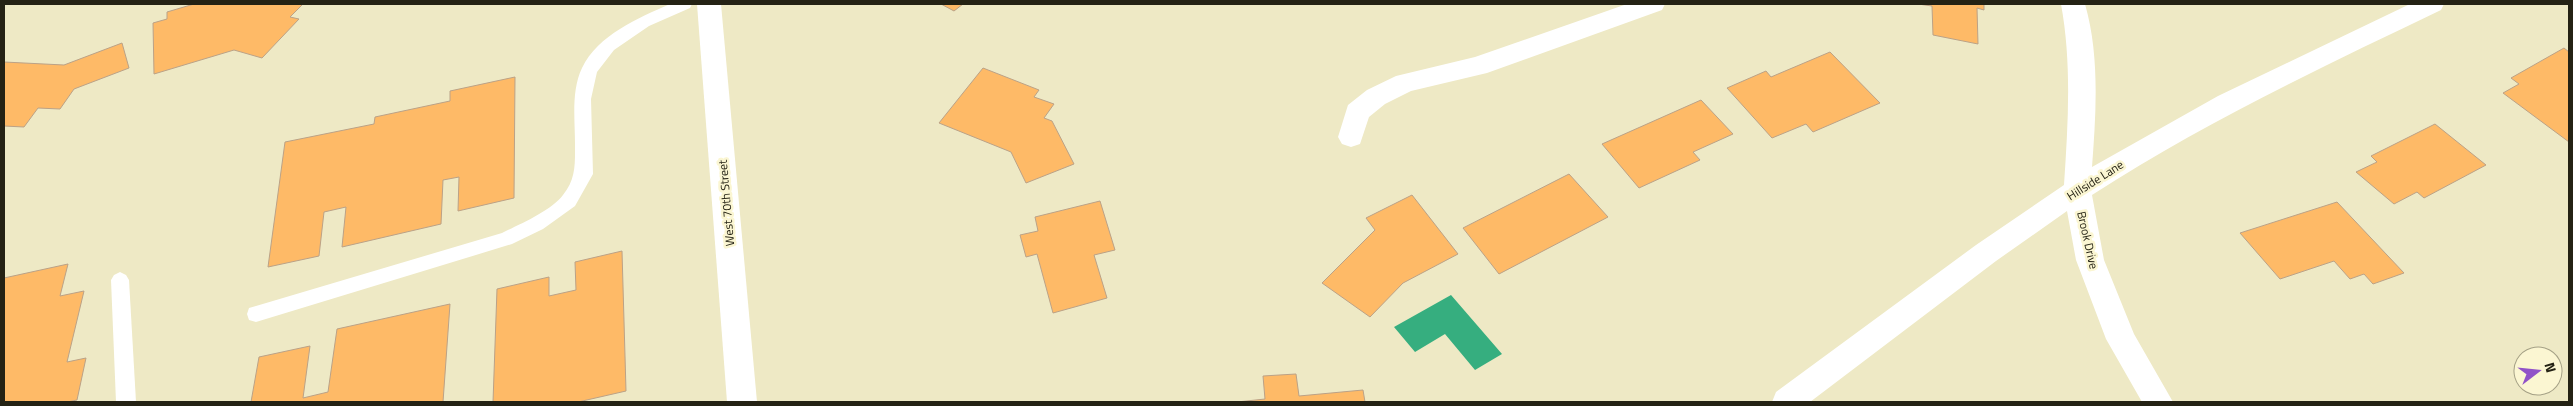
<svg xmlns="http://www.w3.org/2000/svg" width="2573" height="406" font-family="'Titillium Web',sans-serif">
<rect width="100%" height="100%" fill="#eee9c5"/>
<path fill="#36ae7f" d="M1451,295L1502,354L1475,370L1445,334L1415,352L1394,327Z"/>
<g fill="#feba67" stroke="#bba287">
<path d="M194,4H303L290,17L299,19L262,58L234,50L154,74L153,23L167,19V12Z"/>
<path d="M941,4H963L954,11Z"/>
<path d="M1918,4H1984V10L1977,8L1978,44L1933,35L1932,6Z"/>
<path d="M122,43L129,68L74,89L60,109L38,108L24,127L4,126V62L64,65Z"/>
<path d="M2564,48L2569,52V142L2503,93L2519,84L2511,78Z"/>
<path d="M1830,52L1880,103L1813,132L1806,124L1772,138L1727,88L1766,71L1771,77Z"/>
<path d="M983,68L1039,90L1034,97L1054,104L1044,118L1052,121L1074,164L1026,183L1011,152L939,123Z"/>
<path d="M515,77L514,198L458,211L459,177L443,180L441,224L342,247L346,207L324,212L319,256L268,267L285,142L374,124L375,117L450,101V91Z"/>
<path d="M1701,100L1733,134L1693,152L1700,160L1639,188L1602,144Z"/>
<path d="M2435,124L2486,165L2424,198L2417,192L2394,204L2356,172L2377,162L2371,156Z"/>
<path d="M1569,174L1608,217L1499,274L1463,228Z"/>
<path d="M1412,195L1458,254L1403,283L1370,317L1322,283L1375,230L1366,218Z"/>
<path d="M1100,201L1115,250L1094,255L1107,298L1053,313L1037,254L1026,257L1020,235L1038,231L1035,217Z"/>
<path d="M2337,202L2404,273L2373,284L2364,274L2350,279L2334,261L2280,279L2240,233Z"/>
<path d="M622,251L626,391L578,402H493L497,289L549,277V296L576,290L575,262Z"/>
<path d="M68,264L60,296L84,291L67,362L86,358L77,400L67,402H4V278Z"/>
<path d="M450,304L443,402H251L259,357L310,346L303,398L328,392L337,329Z"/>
<path d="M1296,374L1299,396L1363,390L1365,402H1237L1265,399L1263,376Z"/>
</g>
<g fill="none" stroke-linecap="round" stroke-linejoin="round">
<g fill="#fff" fill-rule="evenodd">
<path d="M670,4H692L690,8L649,26L614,50L597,72L591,99L593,174L575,206L543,229L512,244L256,322L249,320L247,314L249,308L256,306L502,233C520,224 551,211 563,195C576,179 575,164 575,144C575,120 571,91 582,68C598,35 638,18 670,4Z"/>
<path d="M120,272L126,275L129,280L136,402H116L111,280L114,275Z"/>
</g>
<g fill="#fff" fill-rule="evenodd">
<path d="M1627,4H1665L1662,10L1487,73L1411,91L1385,104L1369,117L1360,144L1351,147L1342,144L1338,137L1348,105L1367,90L1396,76L1475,57Z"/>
<path d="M2061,4H2085C2100,56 2096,114 2092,167L2218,96L2410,4H2444L2441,10C2322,67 2203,123 2092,195L2104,260L2134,334L2173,402H2142L2106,339L2076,260L2067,211L1996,261L1810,402H1772L1776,392L1976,245L2064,185C2068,124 2072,64 2061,4Z"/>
</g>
<path fill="#fff" fill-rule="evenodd" d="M697,4H721L757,402H727Z"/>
</g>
<g text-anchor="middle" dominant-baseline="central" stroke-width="5" stroke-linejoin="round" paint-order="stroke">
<g font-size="12" fill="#242214" stroke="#fbf6d2">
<text transform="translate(2095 180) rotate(-32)">Hillside Lane</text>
<text transform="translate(726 203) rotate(-95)">West 70th Street</text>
<text transform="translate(2088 240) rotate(77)">Brook Drive</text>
</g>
</g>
<rect width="2573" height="406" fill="none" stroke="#242214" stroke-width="10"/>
<g transform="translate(2538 371) rotate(74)"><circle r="24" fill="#fbf6d2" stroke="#a5a186"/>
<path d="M0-4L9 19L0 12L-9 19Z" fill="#9152c8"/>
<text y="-8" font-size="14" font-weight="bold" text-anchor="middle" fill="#242214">N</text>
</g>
</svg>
